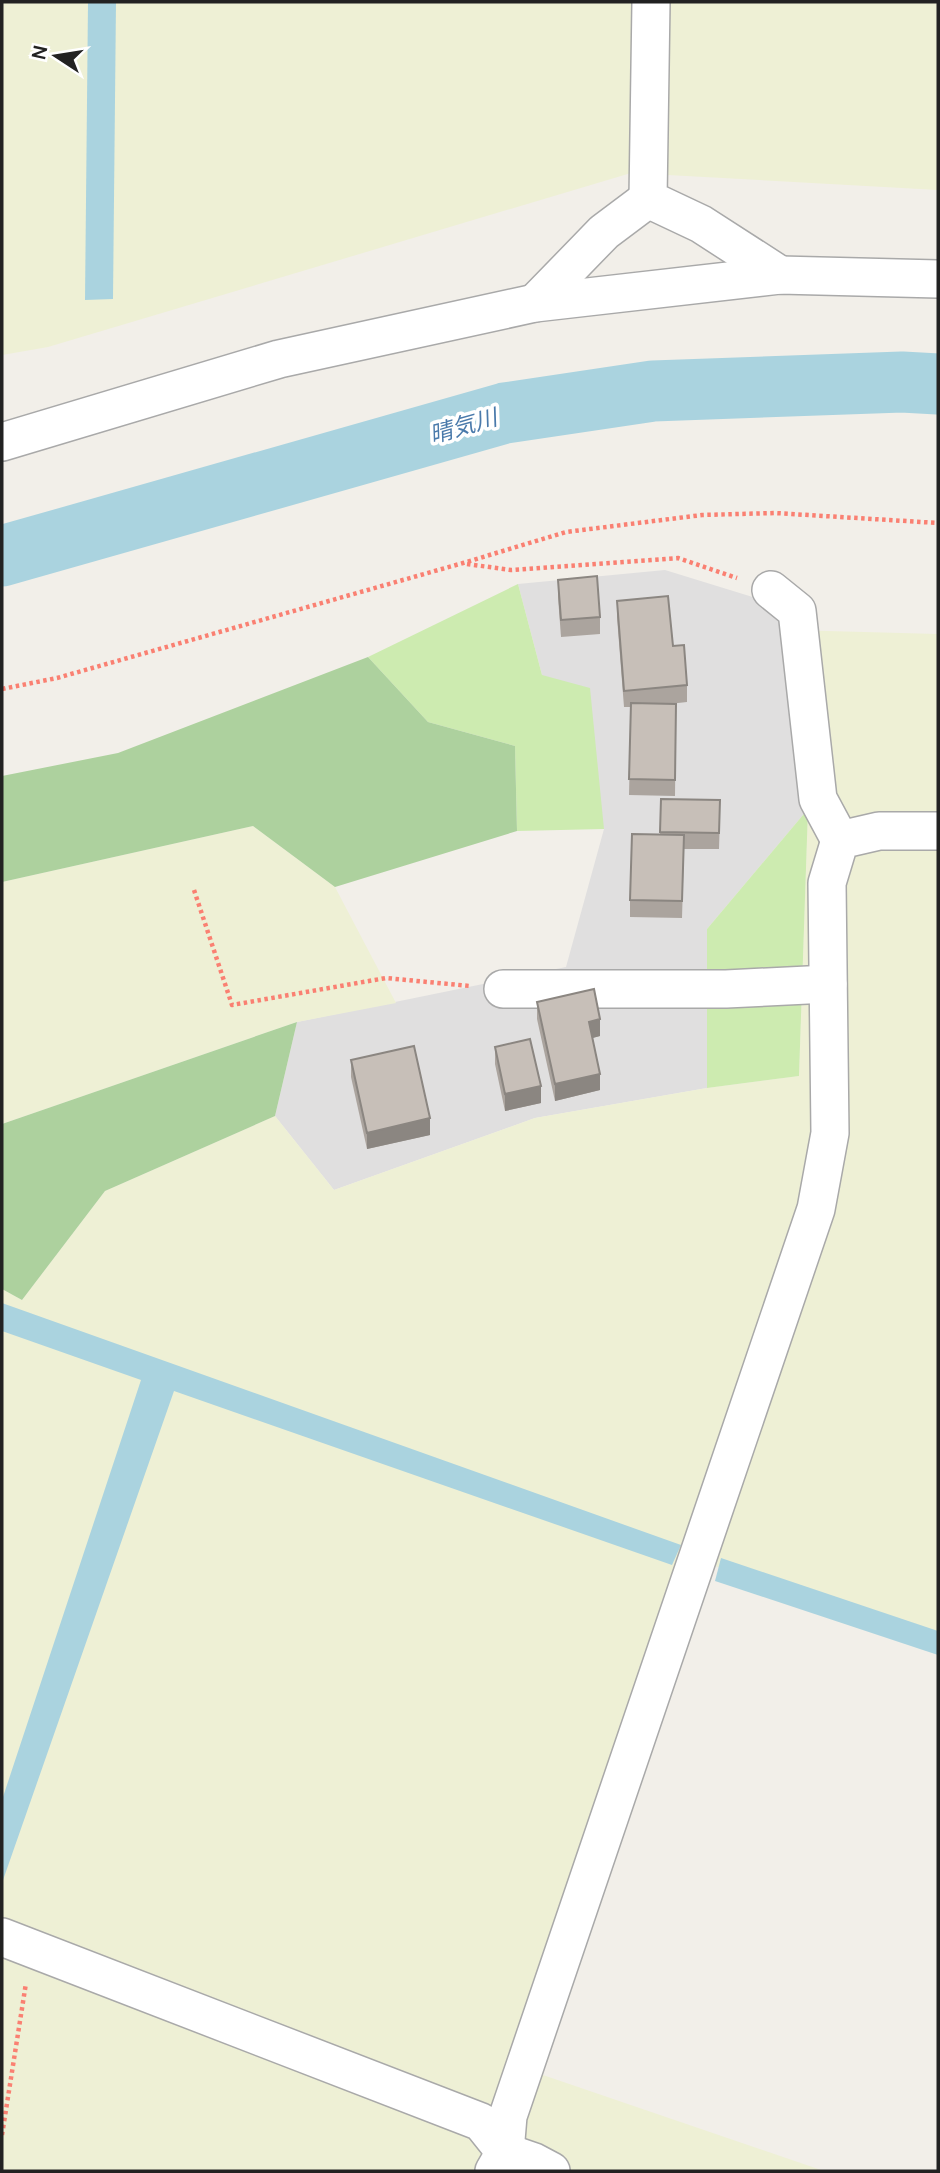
<svg xmlns="http://www.w3.org/2000/svg" width="940" height="2173" font-family="Manrope,'Noto Sans JP',sans-serif">
<rect width="100%" height="100%" fill="#f2efe9"/>
<path fill="#e0dfdf" d="M665,570L769,602L790,630L808,809L707,929V1088L535,1118L334,1190L275,1116L297,1022L566,967L604,829L542,675L518,584Z"/>
<g fill="#eef0d5">
<path d="M2,2H938V190L631,173L48,347L2,355Z"/>
<path d="M790,630L938,634V1642L712,1565L540,2074L824,2171H2V1289L22,1300L105,1191L275,1116L334,1190L535,1118L707,1088L799,1076L808,809Z"/>
<path d="M253,826L335,887L396,1003L297,1022L2,1124V882Z"/>
</g>
<g fill="#cdebb0">
<path d="M518,584L542,675L590,688L604,829L517,831L515,746L428,722L368,657Z"/>
<path d="M808,809L799,1076L707,1088V929Z"/>
</g>
<g fill="#add19e">
<path d="M368,657L428,722L515,746L517,831L335,887L253,826L2,882V776L118,753Z"/>
<path d="M297,1022L275,1116L105,1191L22,1300L2,1289V1124Z"/>
</g>
<g fill="#aad3df">
<path d="M88,2H116L113,299L85,300Z"/>
<path d="M2,1303L681,1545L672,1565L174,1391L2,1883V1800L141,1380L2,1331Z"/>
<path d="M721,1558L938,1631V1655L715,1581Z"/>
</g>
<g fill="none" stroke-linecap="round" stroke-linejoin="round">
<path stroke="#aad3df" stroke-width="61" d="M2,556L505,413L653,391L902,382L938,384"/>
<g stroke="#a9a9a9" stroke-width="40">
<g id="minor">
<path d="M651,2L648,199L701,224L780,275"/>
<path d="M535,303L604,232L648,199"/>
<path d="M2,442L279,359L535,303L780,275L938,279"/>
<path d="M771,590L797,611L818,799L840,840"/>
<path d="M503,989H726L828,984"/>
<path d="M2,1937L481,2122L505,2152L534,2162L551,2171"/>
<path d="M494,2171L505,2152L508,2116L816,1209L830,1133L827,883L840,840L879,831H938"/>
</g>
</g>
<g stroke="#fa8072" stroke-width="4.5" stroke-dasharray="3.5 3.5" stroke-linecap="butt">
<path d="M467,564L511,570L678,558L737,578"/>
<path d="M2,689L57,678L463,563L566,532L702,515L775,513L938,523"/>
<path d="M194,890L232,1005L386,978L470,986"/>
<path d="M2,2135L26,1983"/>
</g>
<use href="#minor" stroke="#fff" stroke-width="37"/>
</g>
<g fill="#aba49e">
<path d="M558,580L600,617V634L561,637L558,597Z"/>
<path d="M617,601L673,646L687,685V702L669,704H676L675,796L629,795L631,707H624L617,617Z"/>
<path d="M661,799L720,816L719,849H684L682,918L630,917V900L660,835Z"/>
<path d="M537,1002L600,1036L592,1038L600,1090L555,1101L537,1019Z"/>
<path d="M495,1047L541,1103L505,1111L495,1064Z"/>
<path d="M351,1060L430,1135L367,1149L351,1077Z"/>
</g>
<g fill="#8b8681">
<path d="M600,1019V1036L589,1039V1022Z"/>
<path d="M600,1074V1090L555,1101V1084Z"/>
<path d="M541,1086V1103L505,1111V1094Z"/>
<path d="M430,1118V1135L367,1149V1133Z"/>
</g>
<g fill="#c7bfb8" stroke="#8b8681" stroke-width="2">
<path d="M597,576L600,617L561,620L558,580Z"/>
<path d="M668,596L673,646L684,645L687,685L624,691L617,601Z"/>
<path d="M631,703L676,704L675,780L629,779Z"/>
<path d="M661,799L720,800L719,833L660,832Z"/>
<path d="M632,834L684,835L682,901L630,900Z"/>
<path d="M594,989L600,1019L589,1022L600,1074L555,1084L537,1002Z"/>
<path d="M530,1039L541,1086L505,1094L495,1047Z"/>
<path d="M414,1046L430,1118L367,1133L351,1060Z"/>
</g>
<g text-anchor="middle" dominant-baseline="central" stroke-width="7" stroke-linejoin="round" paint-order="stroke">
<g font-size="23" font-style="italic" fill="#4a7aab" stroke="#fff">
<text transform="translate(463 425) rotate(-16)">晴気川</text>
</g>
</g>
<rect width="940" height="2173" fill="none" stroke="#222222" stroke-width="7"/>
<g transform="translate(56 56) rotate(282)" stroke="#ffffff" stroke-width="5" paint-order="stroke">
<path d="M0-5L12 26L0 18L-12 26Z" fill="#222222"/>
<text y="-10" font-size="19" font-weight="bold" text-anchor="middle" fill="#222222">N</text>
</g>
</svg>
